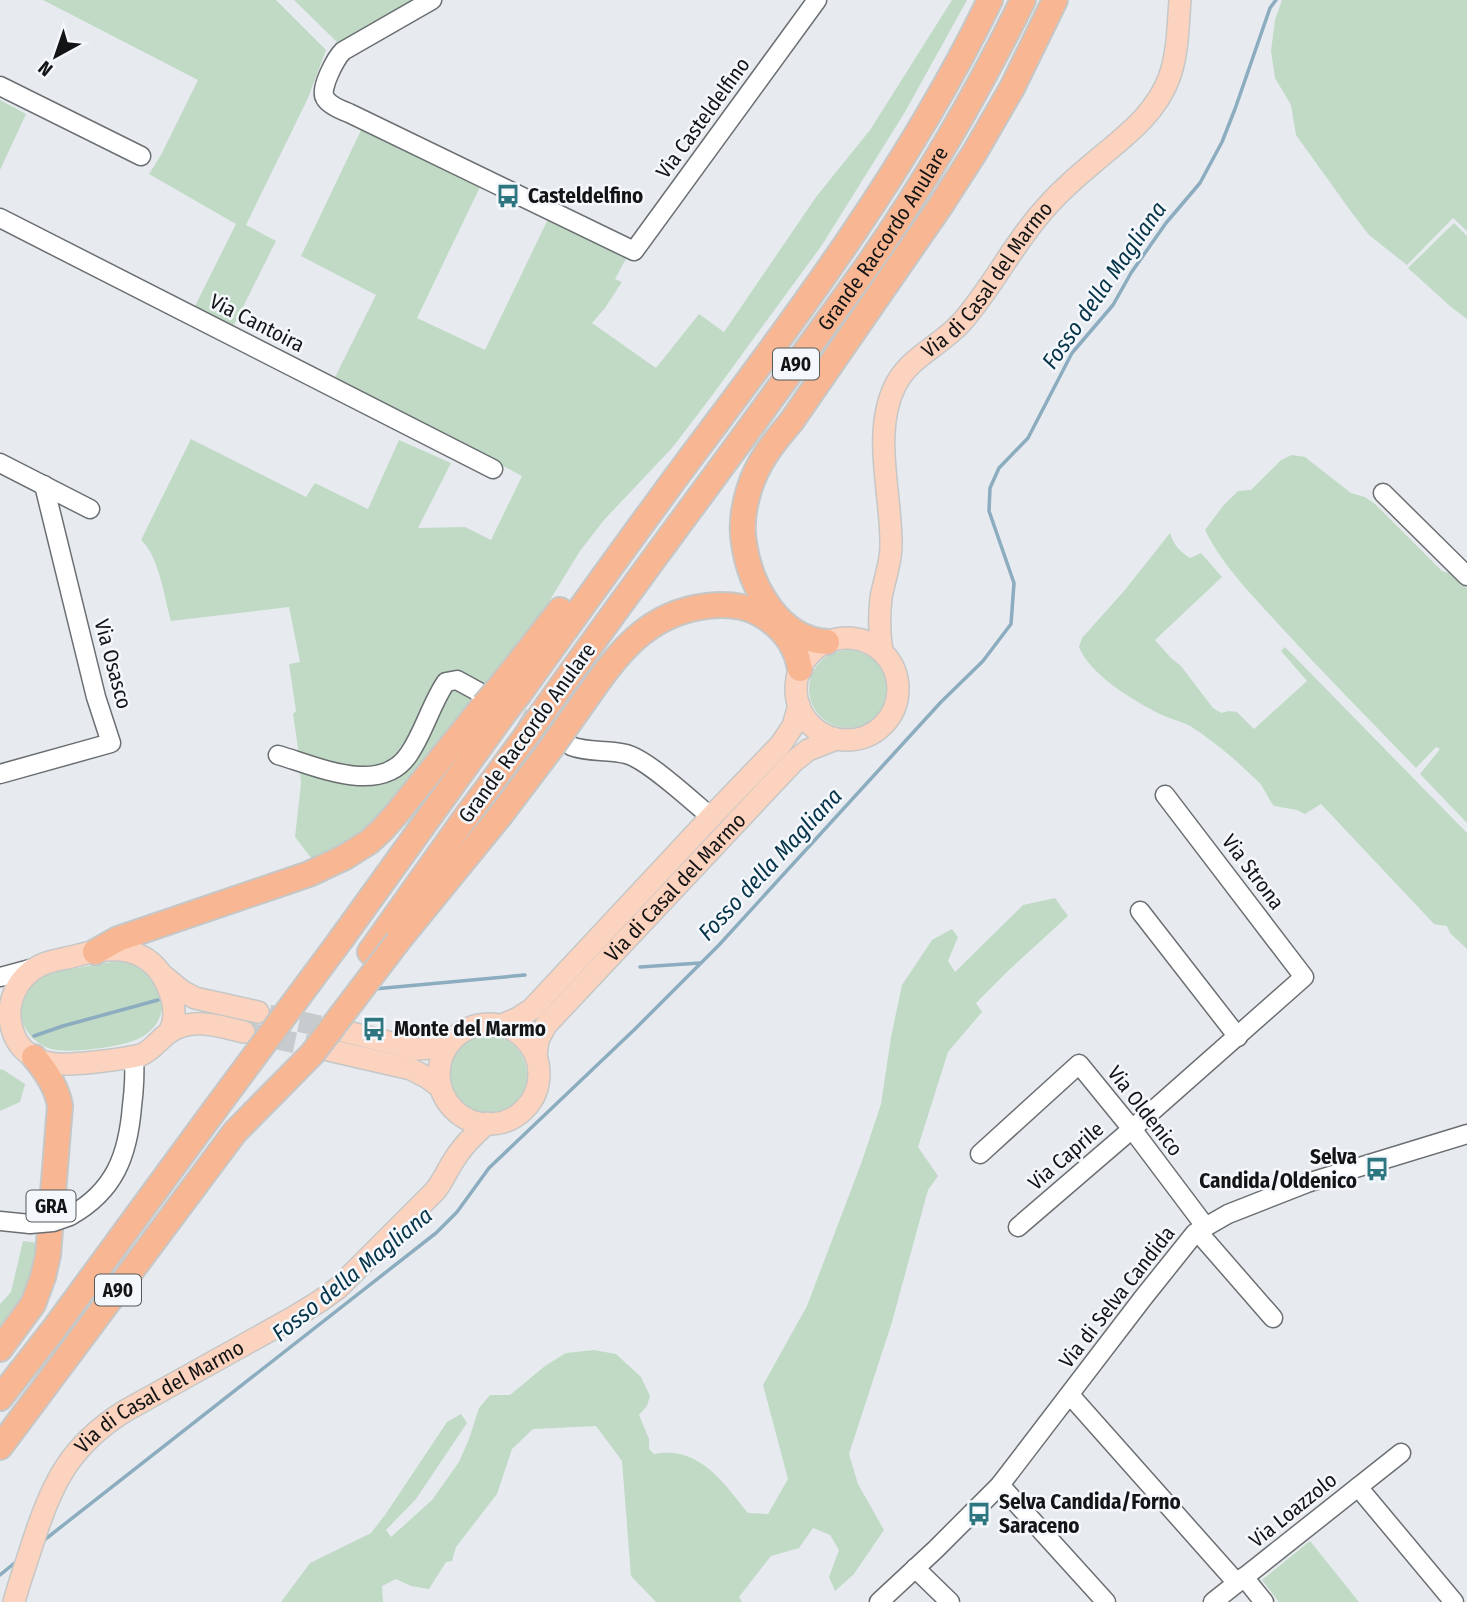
<svg xmlns="http://www.w3.org/2000/svg" width="1467" height="1602" font-family="'Fira Sans Condensed',sans-serif">
<rect width="100%" height="100%" fill="#e7ebef"/>
<g fill="#c0dac6">
<path d="M43,0H276L326,50L308,98L246,225L276,241L232,329L194,308L236,224L149,174L161,155L198,80Z"/>
<path d="M294,0H416L338,43Z"/>
<path d="M952,0H967L905,112L822,245L708,401L672,448L604,520L580,551L550,600L540,621L390,808L366,830L315,863L295,837L301,783L298,748L293,714L296,711L289,664L300,662L289,607L171,621C164,597 159,556 141,540L191,439L306,497L315,483L368,509L399,440L451,463L418,528L465,527L491,540L522,476L335,377L376,295L301,256L363,126L482,183L417,318L485,350L549,217L626,259L615,279L622,282L605,308L592,323L656,368L699,314L724,332L816,197L870,130Z"/>
<path d="M1282,0H1467V231L1453,218L1407,265L1369,235L1352,213L1296,135L1291,105L1275,78L1271,51L1275,20Z"/>
<path d="M0,100L26,114L0,170Z"/>
<path d="M1454,223L1467,236V319L1451,307L1408,268Z"/>
<path d="M1292,455L1305,457L1351,493L1365,497L1375,504L1442,571L1452,574L1467,588V823L1420,774L1440,749L1436,747L1416,768C1371,721 1325,675 1281,627C1254,597 1223,567 1205,530L1223,506L1238,491L1251,490L1281,460Z"/>
<path d="M1170,533C1174,545 1179,551 1190,558L1201,553L1222,577L1155,640L1171,658L1181,666L1213,708L1221,713L1229,711L1237,712L1254,729L1307,681L1281,651L1285,647L1467,833V949L1450,933L1447,926L1434,924L1321,804L1305,814L1297,810L1274,806C1269,800 1267,794 1263,788C1261,783 1256,780 1252,776C1234,758 1212,740 1190,726C1181,721 1170,719 1160,714C1134,701 1090,675 1079,647L1082,638L1124,591Z"/>
<circle cx="848" cy="689" r="39"/>
<path d="M1055,898L1068,916L1009,970L976,1003L982,1012L948,1052L918,1147L938,1176L928,1190L892,1322L849,1454L858,1484L884,1530L854,1574L835,1591L829,1577L839,1550L830,1535L813,1528L799,1548L771,1556L739,1597L742,1602H656L631,1576L622,1461L596,1426L533,1429L512,1449L497,1494L456,1547L452,1561L446,1562L429,1589L411,1586L396,1579L382,1586L383,1602H281L310,1563L371,1533L385,1515L447,1422L461,1414L467,1423L416,1499L386,1530L391,1537L432,1500L459,1462L469,1439L479,1408L490,1395H510L545,1366L566,1353L594,1350L616,1354L641,1377L650,1396L647,1406L639,1415L649,1439V1449L654,1454C699,1445 723,1482 748,1513L768,1514L788,1479L763,1385L807,1306L862,1161L881,1104L891,1037L902,985L932,940L952,929L958,937L948,961L955,972L1023,905Z"/>
<path d="M117,961C122,962 128,962 133,963C139,965 145,971 150,976C170,996 165,1025 140,1038C124,1047 68,1054 51,1049C42,1046 35,1041 29,1034C11,1010 25,986 48,973Z"/>
<circle cx="487" cy="1075" r="40"/>
<path d="M2,1069L25,1084L20,1102L0,1111V1070Z"/>
<path d="M23,1241L38,1243L32,1300L0,1339V1304L11,1292Z"/>
<path d="M1310,1541L1359,1602H1279L1262,1580Z"/>
</g>
<g fill="none" stroke-linecap="round" stroke-linejoin="round">
<g stroke="#8cacbf" stroke-width="3.5">
<path d="M640,967L700,963"/>
<path d="M374,989L525,975"/>
<path d="M34,1036L63,1026L158,1000"/>
<path d="M43,1541L436,1233L457,1212L489,1168L635,1029L719,945L941,702L983,661L1011,624L1014,583L989,511L990,488L999,468L1028,438L1072,353L1113,305L1131,273L1166,223L1200,183L1222,142L1235,109L1270,8L1276,0"/>
<path d="M0,1575L17,1561"/>
</g>
<path stroke="#c7cbce" stroke-width="18" stroke-dasharray="18 9" stroke-linecap="butt" d="M498,703L568,744"/>
<g stroke="#c7cbce" stroke-width="21" stroke-dasharray="21 10" stroke-linecap="butt">
<path d="M269,1015L339,1030"/>
<path d="M244,1032L324,1049"/>
</g>
<g stroke="#6b6f72" stroke-width="21">
<g id="minor">
<path d="M432,0L343,51C336,58 319,89 325,98C329,105 341,110 349,113L634,251L817,0"/>
<path d="M0,86L141,156"/>
<path d="M0,218L493,469"/>
<path d="M0,463L90,509"/>
<path d="M1383,493L1467,576"/>
<path d="M571,746C588,753 607,749 626,754C647,759 692,801 711,817"/>
<path d="M278,755C316,766 381,797 409,754C424,732 431,704 446,682L457,680L479,692"/>
<path d="M0,774L111,743L96,697L44,485"/>
<path d="M1140,911L1238,1037"/>
<path d="M0,977L34,968"/>
<path d="M980,1154L1079,1064L1132,1129L1205,1226"/>
<path d="M70,1216C115,1191 128,1155 132,1106C134,1090 135,1073 134,1057"/>
<path d="M0,1221L30,1224"/>
<path d="M1018,1227L1132,1129L1304,977L1165,795"/>
<path d="M1198,1232L1273,1318"/>
<path d="M1070,1395L1237,1583"/>
<path d="M1000,1485L1106,1602"/>
<path d="M1358,1487L1454,1602"/>
<path d="M915,1568L950,1602"/>
<path d="M1244,1577L1264,1602"/>
<path d="M879,1602L936,1549L1000,1485L1143,1298L1195,1233L1228,1214L1307,1183L1467,1134"/>
<path d="M1213,1602L1401,1453"/>
</g>
</g>
<g stroke="#c6c7c7" stroke-width="24">
<g id="major">
<circle cx="847" cy="689" r="51"/>
<path id="s1" d="M882,651C879,633 879,616 881,598C884,580 891,564 891,546C892,495 871,432 896,384C910,357 941,345 961,323C992,288 1012,246 1042,212C1057,194 1074,179 1092,164C1121,139 1155,116 1169,78C1178,54 1178,26 1180,0"/>
<path d="M165,977L182,991L195,998L258,1012"/>
<circle cx="489" cy="1074" r="50"/>
<path d="M502,1025L518,1018L532,1009L711,817L781,744L793,726L799,705"/>
<path d="M339,1030L416,1049L434,1048L452,1040"/>
<path d="M170,1031C177,1016 174,1000 167,985C162,973 154,963 143,957C123,945 97,950 75,956C64,959 50,960 39,966C18,977 6,1001 11,1025C14,1038 19,1048 31,1055C36,1059 43,1062 50,1063C67,1067 124,1059 141,1055C152,1050 158,1041 167,1034C190,1016 219,1026 244,1032"/>
<path d="M324,1049L411,1069L428,1078L440,1087"/>
<path id="s2" d="M536,1056L538,1040L546,1025L793,762L808,750L836,739"/>
<path id="s3" d="M14,1602C19,1583 26,1564 32,1545C51,1485 69,1446 125,1411L294,1317L320,1301L338,1288L435,1191C444,1180 448,1168 456,1157C464,1144 476,1133 487,1123"/>
</g>
</g>
<g stroke="#c6c7c7" stroke-width="28">
<g id="highway">
<path d="M827,642C779,639 750,586 744,543C741,526 744,506 749,490C757,463 773,443 791,422L941,205L975,152L1012,88L1055,0"/>
<path d="M502,684L560,610"/>
<path d="M519,694C576,615 633,535 691,457C800,312 911,164 990,0"/>
<path id="s4" d="M543,712C622,600 704,492 784,381C812,343 840,304 868,265C926,181 978,92 1023,0"/>
<path d="M571,720C608,669 637,614 707,606C724,604 744,605 760,614C781,626 796,644 800,669"/>
<path d="M342,938L502,716"/>
<path d="M398,941L499,817L552,747"/>
<path d="M95,952L118,939L309,874L345,857L369,842L382,830L398,812L484,705"/>
<path d="M370,952L463,821L526,736"/>
<path d="M0,1349L33,1304L43,1277L48,1255L60,1106C57,1087 46,1071 34,1057"/>
<path d="M0,1398L54,1329L213,1112"/>
<path d="M0,1447L235,1132"/>
</g>
</g>
<use href="#minor" stroke="#fff" stroke-width="18"/>
<use href="#major" stroke="#fbd3be" stroke-width="21"/>
<use href="#highway" stroke="#f8b692" stroke-width="24"/>
<g stroke="#6b6f72" stroke-width="21" stroke-linecap="butt">
<path id="minor-bridge" d="M30,1224L53,1222L70,1216"/>
</g>
<g stroke="#c6c7c7" stroke-width="28" stroke-linecap="butt">
<g id="highway-bridge">
<path d="M484,705L502,684"/>
<path d="M502,716L519,694"/>
<path d="M526,736L543,712"/>
<path d="M552,747L571,720"/>
<path d="M213,1112L342,938"/>
<path d="M235,1132L312,1054L398,941"/>
</g>
</g>
<use href="#minor-bridge" stroke="#fff" stroke-width="18"/>
<use href="#highway-bridge" stroke="#f8b692" stroke-width="24"/>
</g>
<defs>
<g id="bus-bare" transform="scale(1.89)"><path d="M-5-6H5V4H4V6H2V4H-2V6H-4V4H-5ZM-3.5-4V0h7V-4ZM-3.5 1.2v1.5H-2V1.2ZM2 1.2v1.5H3.5V1.2Z" fill="#2d757f" stroke="#f4f8fc" stroke-width="2.5" paint-order="stroke"/></g>
</defs>
<g fill-rule="evenodd">
<use href="#bus-bare" x="508" y="196"/>
<use href="#bus-bare" x="374" y="1029"/>
<use href="#bus-bare" x="1377" y="1169"/>
<use href="#bus-bare" x="979" y="1514"/>
</g>
<g text-anchor="middle" dominant-baseline="central" stroke-width="5" stroke-linejoin="round" paint-order="stroke">
<g fill="#f4f8fc" stroke="#56585a" stroke-width="2">
<rect x="773" y="348.5" width="46" height="31" rx="5"/>
<rect x="26.5" y="1190.5" width="49" height="31" rx="5"/>
<rect x="95" y="1274.5" width="46" height="31" rx="5"/>
</g>
<g font-size="19" font-weight="bold" fill="#131415">
<text x="796" y="364">A90</text>
<text x="51" y="1206">GRA</text>
<text x="118" y="1290">A90</text>
</g>
<g font-size="21" fill="#131415" stroke="#f4f8fc">
<text transform="translate(703 118) rotate(-54)">Via Casteldelfino</text>
<text stroke="none"><textPath href="#s4" startOffset="583">Grande Raccordo Anulare</textPath></text>
<text stroke="none"><textPath href="#s1" startOffset="410">Via di Casal del Marmo</textPath></text>
<text transform="translate(257 323) rotate(27)">Via Cantoira</text>
<text transform="translate(113 664) rotate(75)">Via Osasco</text>
<text transform="translate(527 733) rotate(-54)">Grande Raccordo Anulare</text>
<text transform="translate(1253 872) rotate(53)">Via Strona</text>
<text stroke="none"><textPath href="#s2" startOffset="222">Via di Casal del Marmo</textPath></text>
<text transform="translate(1145 1111) rotate(52)">Via Oldenico</text>
<text transform="translate(1066 1156) rotate(-41)">Via Caprile</text>
<text transform="translate(1117 1297) rotate(-52)">Via di Selva Candida</text>
<text stroke="none"><textPath href="#s3" startOffset="264">Via di Casal del Marmo</textPath></text>
<text transform="translate(1293 1510) rotate(-39)">Via Loazzolo</text>
</g>
<g font-size="21" font-weight="bold" fill="#131415" stroke="#f4f8fc" text-anchor="start">
<text x="528" y="196">Casteldelfino</text>
<text x="394" y="1029">Monte del Marmo</text>
<text x="1357" y="1157" text-anchor="end">Selva<tspan x="1357" dy="24">Candida/Oldenico</tspan></text>
<text x="999" y="1502">Selva Candida/Forno<tspan x="999" dy="24">Saraceno</tspan></text>
</g>
<g font-size="23" font-style="italic" fill="#053348" stroke="#f4f8fc">
<text transform="translate(1104 285) rotate(-55)">Fosso della Magliana</text>
<text transform="translate(770 864) rotate(-47)">Fosso della Magliana</text>
<text transform="translate(352 1274) rotate(-39)">Fosso della Magliana</text>
</g>
</g>
<g transform="translate(56 56) rotate(220)" stroke="#f4f8fc" stroke-width="5" paint-order="stroke">
<path d="M0-5L12 26L0 18L-12 26Z" fill="#131415"/>
<text y="-10" font-size="19" font-weight="bold" text-anchor="middle" fill="#131415">N</text>
</g>
</svg>
